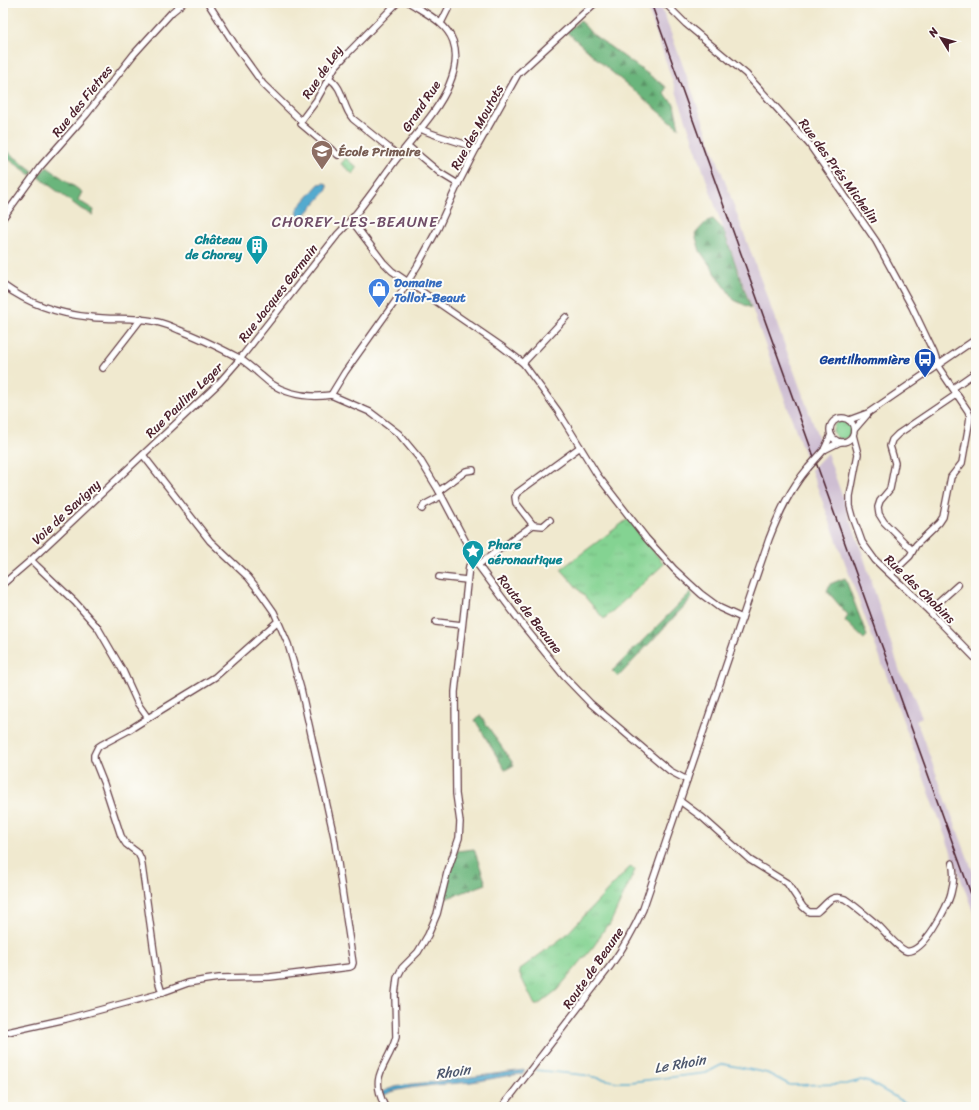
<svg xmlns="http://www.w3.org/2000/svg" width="979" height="1110" font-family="Sriracha,sans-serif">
<defs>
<pattern id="grass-tufts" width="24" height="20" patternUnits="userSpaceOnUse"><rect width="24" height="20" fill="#84d392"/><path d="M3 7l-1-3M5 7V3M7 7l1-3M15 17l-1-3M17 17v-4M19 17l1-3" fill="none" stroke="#74b57e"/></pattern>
<pattern id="forest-firs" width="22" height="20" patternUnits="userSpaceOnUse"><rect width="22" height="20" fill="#6bb57c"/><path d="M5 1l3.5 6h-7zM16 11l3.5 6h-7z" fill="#5a9366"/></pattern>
<pattern id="park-crowns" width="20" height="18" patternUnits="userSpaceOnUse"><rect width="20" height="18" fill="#84d392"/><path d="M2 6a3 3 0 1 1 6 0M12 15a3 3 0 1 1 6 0" fill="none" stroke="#74b57e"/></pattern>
</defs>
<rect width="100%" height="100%" fill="#fdfcf7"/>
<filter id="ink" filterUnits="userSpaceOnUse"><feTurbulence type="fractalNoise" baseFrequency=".025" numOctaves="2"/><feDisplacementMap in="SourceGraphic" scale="8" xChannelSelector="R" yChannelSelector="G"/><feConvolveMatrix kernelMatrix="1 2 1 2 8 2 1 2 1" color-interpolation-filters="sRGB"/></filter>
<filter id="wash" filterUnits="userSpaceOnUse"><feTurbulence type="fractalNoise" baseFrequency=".012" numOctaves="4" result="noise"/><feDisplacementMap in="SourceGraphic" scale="16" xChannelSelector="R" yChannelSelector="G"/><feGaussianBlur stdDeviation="0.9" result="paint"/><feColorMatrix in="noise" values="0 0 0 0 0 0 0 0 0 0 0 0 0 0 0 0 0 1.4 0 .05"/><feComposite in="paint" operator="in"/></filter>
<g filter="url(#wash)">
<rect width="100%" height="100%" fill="#f0e9cf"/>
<g fill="#cebed2">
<path d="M646,3H660L821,445L807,461L717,211Z"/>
<path d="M827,453L864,558L901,675L907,682L922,717L916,720L976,880V920L811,470Z"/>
</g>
<g fill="url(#grass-tufts)" stroke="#67795e">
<circle cx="842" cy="430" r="9"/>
<path d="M628,519L664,564L604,619L561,569Z"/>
<path d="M631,866L635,870L609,926L607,925L594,946L557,990L538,1005H535L519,973V970L566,935Z"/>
</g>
<g fill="url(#forest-firs)" stroke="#5a6a54">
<path d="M580,20L591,33L666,87L664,94L674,104L679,128L607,68L567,32Z"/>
<path d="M3,148L33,171L31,175L3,155Z"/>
<path d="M47,167L82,192L78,200L94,210L93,215L81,209L37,176Z"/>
<path d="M713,219L723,229L751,308L734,300L700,251L695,234L707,221Z"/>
<path d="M845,578L867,636L864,639L845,621L848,615L827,591L830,584Z"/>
<path d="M692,591L691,599L618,677L612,671Z"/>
<path d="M480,715L514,765L505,770L475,720Z"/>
<path d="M474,849L486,884L442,900L452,863L457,851Z"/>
</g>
<path fill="url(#park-crowns)" stroke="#67795e" d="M346,158L357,168L353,174L341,164Z"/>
<g fill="#52aacf" stroke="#4e647d">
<path d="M325,183L327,185V190L304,216L299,217L298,215L297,209L319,184Z"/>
<path d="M525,1070L522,1074C505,1075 488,1080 471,1082C453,1084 395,1086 383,1096L382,1092C398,1084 415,1084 433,1082C464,1078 494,1074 525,1070Z"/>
</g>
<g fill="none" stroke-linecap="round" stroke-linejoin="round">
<path stroke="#52aacf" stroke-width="1.5" d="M536,1070L584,1075L617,1082H630L706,1073L723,1064L767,1073L790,1085L847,1084L861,1080L869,1082L913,1107"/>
</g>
</g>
<g filter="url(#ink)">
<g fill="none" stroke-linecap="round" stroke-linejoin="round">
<g stroke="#633d44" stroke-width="8">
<g id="minor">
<path d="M208,3L235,45L263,84L301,121V124L338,155"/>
<path d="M665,3L686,24L746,74L809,144L876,241L912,307L934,353L939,368L968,411L970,416L969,424L962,463L951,477L943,517L939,523L916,545L910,556L891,574"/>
<path d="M441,23L451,3"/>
<path d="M329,78C345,89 341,105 353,119L399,156"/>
<path d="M301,121L316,101L335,67L345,56L397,3"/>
<path d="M421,129C439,138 458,140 476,149"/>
<path d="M408,146L440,173L458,184"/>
<path d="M3,218L40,167L86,115L134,54L172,12L183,3"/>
<path d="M352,221L383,262L392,271L501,346L523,363L558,411L598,476L646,538L674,569L701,594L720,608L742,618"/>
<path d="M3,285C29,304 58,314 90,317C111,320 132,317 153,321C162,323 171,326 179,330C198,337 222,349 239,358C250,365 260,375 270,383C288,395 310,398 331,395"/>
<path d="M523,363L566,317"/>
<path d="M103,368L141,319"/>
<path d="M953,388L976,372"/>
<path d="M331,395L370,412L399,434L419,458L439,491L478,565L522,624L564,676L590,703L604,715L670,771L687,780"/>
<path d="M331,395L345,372L397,299L418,265L438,228L458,184L476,149L518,74L595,3"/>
<circle cx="842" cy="430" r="12"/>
<path d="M849,420L868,413L976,339"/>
<path d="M854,430L867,415"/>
<path d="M853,435L858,454L850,496V506L853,517L862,542L875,560L929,611L976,659"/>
<path d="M824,450L840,442"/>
<path d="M824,450L831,435"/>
<path d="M439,491L466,471L473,470"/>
<path d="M422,509L424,505L441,496"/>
<path d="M533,525L543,526L550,520"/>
<path d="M912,550L884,522L879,514L878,507L880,501L890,489L895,463L890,446L892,440L898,434L957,394"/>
<path d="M31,560L37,566L75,602L98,628L123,671L138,704L148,718"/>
<path d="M478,565L533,525L516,503L515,497L517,493L580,447"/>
<path d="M439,577L467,580"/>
<path d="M3,584L31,560L219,383L240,359L338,234C361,211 378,183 398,157C414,136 439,110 449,85C455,71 458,55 453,41C446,22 425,13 410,3"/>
<path d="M929,611L958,585"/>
<path d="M436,622L462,625"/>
<path d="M680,801L703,818L750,860L787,883L803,907L809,912H817C828,903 830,894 845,899C857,907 868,917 879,926C886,933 898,948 906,951C923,955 948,906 951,893C954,882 955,873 952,863"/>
<path d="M162,993L158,980L141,859L138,853L126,844L121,836L104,784L94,759V755L98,747L101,745L129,730L148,718L215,677L278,621"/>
<path d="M3,1033L66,1019L155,995L188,983L205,980L219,978L270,977L350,967L352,966L353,963L334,837L301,689L288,644L274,612L260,592L248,577L210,541L143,455"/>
<path d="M385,1107C368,1073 388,1067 396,1037L395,995L397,978L402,968L418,952L428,935L437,914L447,873L459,838L460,822L456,794L455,692L469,566L474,559"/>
<path d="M502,1107L611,965C624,947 634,929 643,909L769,539C779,513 790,489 808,468"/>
</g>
</g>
<use href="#minor" stroke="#fff" stroke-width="5.5"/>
<path stroke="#4a1f2b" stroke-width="1.5" d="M651,3L976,908"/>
<g stroke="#633d44" stroke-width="8" stroke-linecap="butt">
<path id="minor-bridge" d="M808,468L824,450"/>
</g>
<use href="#minor-bridge" stroke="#fff" stroke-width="5.5"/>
</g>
</g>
<defs>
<g id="school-pin" transform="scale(1.15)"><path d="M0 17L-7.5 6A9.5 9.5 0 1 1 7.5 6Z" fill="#8d6e63" stroke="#fdfcf7"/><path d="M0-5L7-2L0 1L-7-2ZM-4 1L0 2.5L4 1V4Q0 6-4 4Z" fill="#fff"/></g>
<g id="building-pin" transform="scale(1.15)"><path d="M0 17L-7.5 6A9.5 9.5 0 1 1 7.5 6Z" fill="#0f9aa8" stroke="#fdfcf7"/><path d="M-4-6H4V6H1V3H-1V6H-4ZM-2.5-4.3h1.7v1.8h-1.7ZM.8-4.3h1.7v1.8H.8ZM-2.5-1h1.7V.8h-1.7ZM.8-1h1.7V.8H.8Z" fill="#fff"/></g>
<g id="shop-pin" transform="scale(1.15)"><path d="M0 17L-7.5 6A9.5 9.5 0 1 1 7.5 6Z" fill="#3f7fe0" stroke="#fdfcf7"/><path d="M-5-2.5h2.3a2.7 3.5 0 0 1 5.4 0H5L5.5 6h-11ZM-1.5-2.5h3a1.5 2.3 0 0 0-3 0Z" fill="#fff"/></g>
<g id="bus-pin" transform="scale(1.15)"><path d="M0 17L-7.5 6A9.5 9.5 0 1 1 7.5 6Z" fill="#1a4fb4" stroke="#fdfcf7"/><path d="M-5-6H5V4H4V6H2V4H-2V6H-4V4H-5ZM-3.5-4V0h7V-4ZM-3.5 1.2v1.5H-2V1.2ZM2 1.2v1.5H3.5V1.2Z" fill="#fff"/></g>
<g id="sight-pin" transform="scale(1.15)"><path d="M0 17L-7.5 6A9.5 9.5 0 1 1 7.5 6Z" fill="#0f9aa8" stroke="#fdfcf7"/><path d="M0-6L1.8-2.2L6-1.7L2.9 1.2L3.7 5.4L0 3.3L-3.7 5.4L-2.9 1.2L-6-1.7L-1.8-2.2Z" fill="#fff"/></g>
</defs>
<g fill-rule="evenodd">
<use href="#school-pin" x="322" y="151"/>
<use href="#building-pin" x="257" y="246"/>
<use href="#shop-pin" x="379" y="289"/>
<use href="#bus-pin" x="925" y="359"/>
<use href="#sight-pin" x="473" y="551"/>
</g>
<g text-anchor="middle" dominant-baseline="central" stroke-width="4" stroke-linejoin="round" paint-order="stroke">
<g font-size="13" fill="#4a1f2b" stroke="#fdfcf7">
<text transform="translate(322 72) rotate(-56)">Rue de Ley</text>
<text transform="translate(82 101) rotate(-51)">Rue des Fietres</text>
<text transform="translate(421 106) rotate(-56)">Grand Rue</text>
<text transform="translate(477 127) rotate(-61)">Rue des Moutots</text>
<text transform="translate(839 171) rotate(54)">Rue des Prés Michelin</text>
<text transform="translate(278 293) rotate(-52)">Rue Jacques Germain</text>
<text transform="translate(184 400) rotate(-44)">Rue Pauline Leger</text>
<text transform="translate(66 512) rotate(-43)">Voie de Savigny</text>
<text transform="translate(920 589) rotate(44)">Rue des Chobins</text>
<text transform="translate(530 614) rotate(52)">Route de Beaune</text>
<text transform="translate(593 968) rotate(-55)">Route de Beaune</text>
</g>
<g font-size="13" font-weight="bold" fill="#785e54" stroke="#fdfcf7" text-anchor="start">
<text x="338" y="151">École Primaire</text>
</g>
<g font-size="13" font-weight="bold" fill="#0d838f" stroke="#fdfcf7" text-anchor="end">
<text x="242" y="239">Château<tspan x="242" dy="15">de Chorey</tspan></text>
<text x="488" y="544" text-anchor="start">Phare<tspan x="488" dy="15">aéronautique</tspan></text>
</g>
<g font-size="13" font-weight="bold" fill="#366cbe" stroke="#fdfcf7" text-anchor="start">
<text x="394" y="282">Domaine<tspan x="394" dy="15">Tollot-Beaut</tspan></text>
</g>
<g font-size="13" font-weight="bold" fill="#164399" stroke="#fdfcf7" text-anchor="end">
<text x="910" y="359">Gentilhommière</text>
</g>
<g font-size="14" font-style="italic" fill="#4d576d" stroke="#fdfcf7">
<text transform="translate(680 1064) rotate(-10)">Le Rhoin</text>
<text transform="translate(453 1072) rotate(-8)">Rhoin</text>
</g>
<g font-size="15" letter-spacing="1" fill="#704e68" stroke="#fdfcf7">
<text x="355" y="222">CHOREY-LES-BEAUNE</text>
</g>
</g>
<rect width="979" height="1110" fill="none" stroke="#fdfcf7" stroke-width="16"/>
<g transform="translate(941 38) rotate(307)" stroke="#fdfcf7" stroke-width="3" paint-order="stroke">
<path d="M0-3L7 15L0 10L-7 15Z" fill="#4a1f2b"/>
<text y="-6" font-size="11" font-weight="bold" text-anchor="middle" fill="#4a1f2b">N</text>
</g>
</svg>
